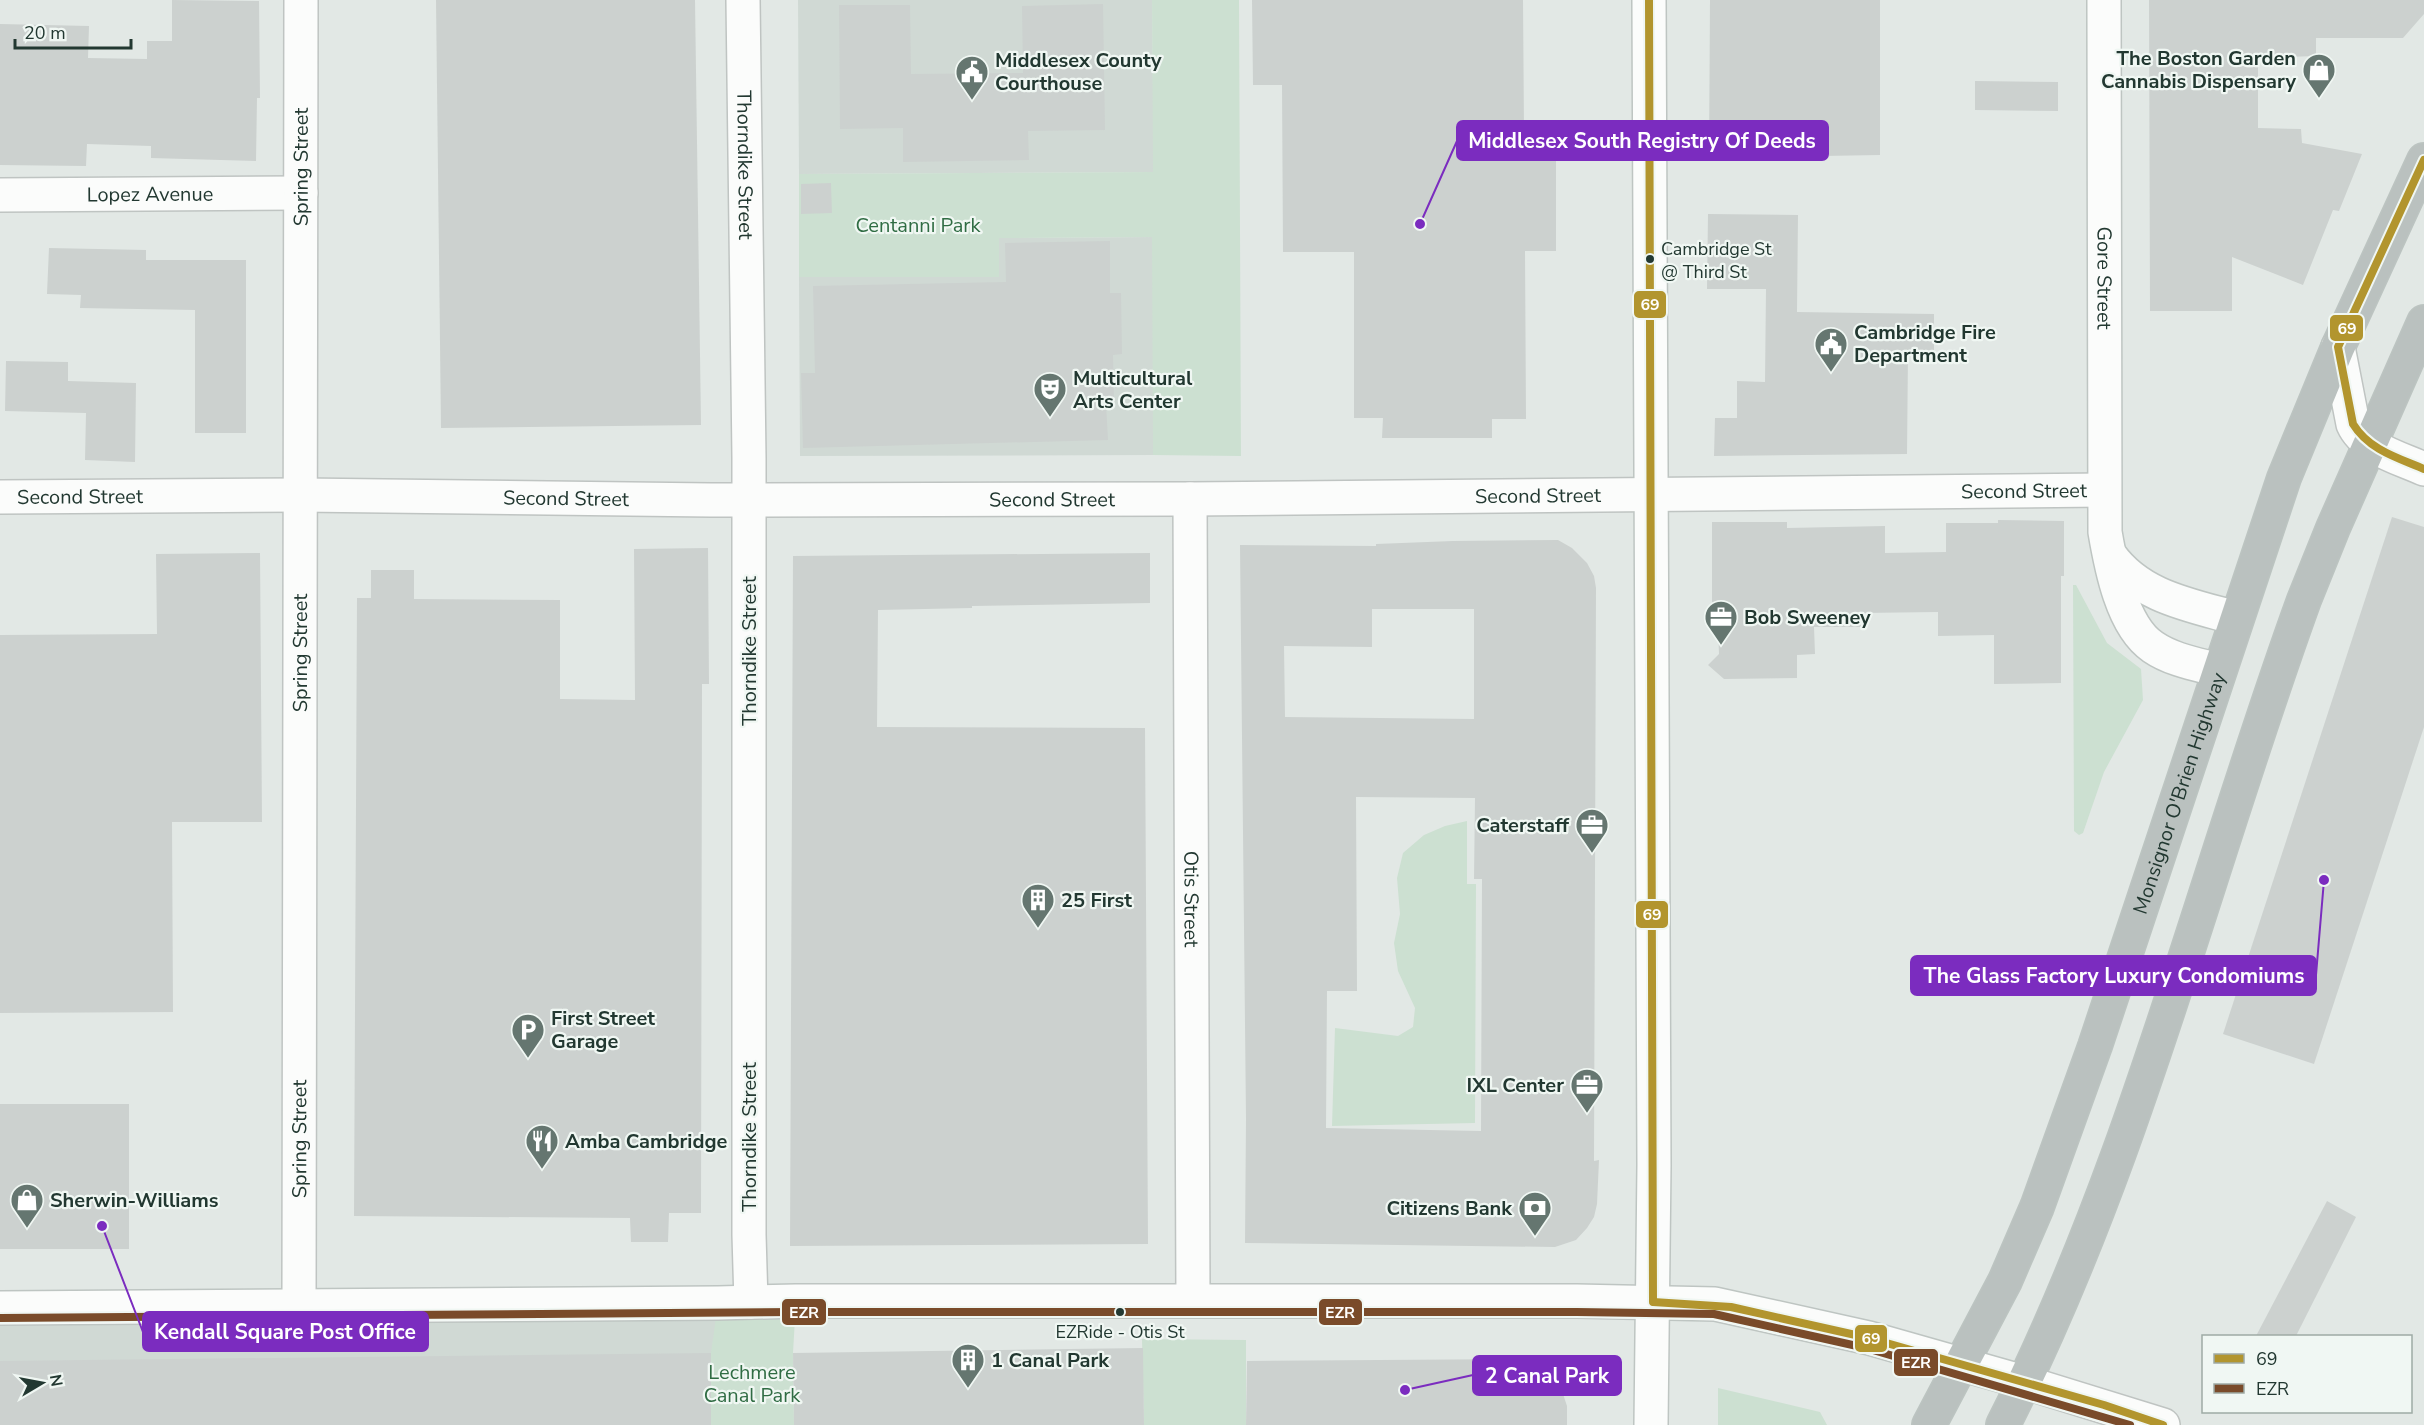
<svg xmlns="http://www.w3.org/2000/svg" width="2424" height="1425" font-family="'Nunito Sans',sans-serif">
<rect width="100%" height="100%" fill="#e2e8e5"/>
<g fill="#d0d9d4">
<path d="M798,0H1152L1154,172L799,174Z"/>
<path d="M1153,237V455L800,456L799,277H999V238Z"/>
<path d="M718,1303L715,1425H0V1316Z"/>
</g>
<g fill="#cce0d1">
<path d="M1152,0H1239L1241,456L1153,455L1152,237L999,238V277H799V174L1153,172Z"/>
<path d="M2073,585H2076L2107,643L2141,669L2143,700L2104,772L2083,833L2079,835L2074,831Z"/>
<path d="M1467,821V884H1476L1475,1123L1332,1126L1335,1028L1398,1036L1413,1027L1415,1008L1398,971L1394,943L1400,914L1397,878L1403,853L1424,835L1445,826Z"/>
<path d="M796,1301L793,1353L794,1425H711V1353L718,1303Z"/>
<path d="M1142,1339L1246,1340V1425H1144Z"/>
<path d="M1718,1388L1820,1412L1827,1425H1718Z"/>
</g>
<g fill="#ccd1cf" fill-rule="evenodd">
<path d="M172,0L259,1L260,98H257L256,161L151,158V146L87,144L86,166L0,165V24L89,26L88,58L147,59V41H172Z"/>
<path d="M436,0H695L701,425L441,428Z"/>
<path d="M1252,0H1523L1524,131H1556V251H1525L1526,419H1492V438H1382L1383,418H1354V252H1283L1282,85H1253Z"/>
<path d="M1710,0H1880V155L1709,158Z"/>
<path d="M2149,0H2424V14L2403,38H2316V56L2258,58V128L2301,129L2302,143L2362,154L2339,211L2333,210L2303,285L2232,257V311H2150Z"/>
<path d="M1103,4L1105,130L1028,131L1029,160L903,162V128L840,129L839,5H910L911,74L1023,73L1022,6Z"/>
<path d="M1975,81L2058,82V111L1975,110Z"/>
<path d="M831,183L832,213L801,214V184Z"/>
<path d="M1708,214L1798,215L1797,312L1934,314V352H1908L1907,454L1714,456L1715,418H1737V381L1765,382L1766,289H1707Z"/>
<path d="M1110,241V293H1121L1122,354L1113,355L1114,404H1106L1108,440L803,448L801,373H815L813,286L1006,282L1005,243Z"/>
<path d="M49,248L146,250V260H246V433H195V310L80,308L81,295L47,294Z"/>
<path d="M6,361L68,362V381L136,383L135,462L85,460L86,413L5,411Z"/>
<path d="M2392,517L2424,527V727L2314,1064L2223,1034Z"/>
<path d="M1998,520L2064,521V576H2061V683L1994,684V635L1938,636V612L1861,613V627H1814L1815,654L1797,655V678L1724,679L1708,665L1719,654L1718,626L1712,621V522H1787V528L1885,526V553L1946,552V523H1998Z"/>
<path d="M1558,540L1572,548L1587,563L1594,576L1596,588L1594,1161L1599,1160L1597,1204L1594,1217L1587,1228L1576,1240L1555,1247L1245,1243L1246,1119L1240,545L1376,546V544L1453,541ZM1372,609H1474V719L1285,717L1284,646L1372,647ZM1356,797L1475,798L1474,879H1482L1481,1131L1326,1128L1327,991H1357Z"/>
<path d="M708,548L709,684H702L701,1213H669L668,1242H631L630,1218L354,1216L357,598H371V570H414V599L560,600V699L635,700L634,549Z"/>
<path d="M260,553L262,822H172L173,1012L0,1013V635L157,634L156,554Z"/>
<path d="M1150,553V603L972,606V608L878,610L877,727L1145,728L1148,1244L790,1246L793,556Z"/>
<rect x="0" y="1104" width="129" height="145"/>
<path d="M2327,1201L2356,1217L2296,1336H2256Z"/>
<path d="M1143,1348L1144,1425H794L793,1353Z"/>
<path d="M711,1353V1425H0V1361Z"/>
<path d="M1526,1359L1548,1370L1560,1385L1567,1406V1425H1246L1247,1361Z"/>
</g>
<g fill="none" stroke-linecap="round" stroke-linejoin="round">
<g stroke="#bfc4c2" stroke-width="36">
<g id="street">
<path id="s1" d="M743,0L749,458V1235L751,1302"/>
<path id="s2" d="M0,195L301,193"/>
<path d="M2338,347L2353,424C2364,449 2400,458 2424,469"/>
<path id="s3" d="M0,497L301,495L711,500L1190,499L2104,490"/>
<path id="s4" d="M1190,499L1193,1300"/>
<path id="s5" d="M299,1307L301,0"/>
<path d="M2024,1382L2163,1425"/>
</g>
</g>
<g stroke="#bec5c2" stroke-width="36">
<g id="secondary">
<path d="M1649,0L1654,1165L1651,1425"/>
<path id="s6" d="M2104,0L2105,532C2111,567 2122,626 2153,647C2172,660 2196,664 2219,670"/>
<path d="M2110,555C2140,597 2190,605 2236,618"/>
<path d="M0,1308L718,1303L796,1301H1577L1715,1304L1869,1338L2024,1382"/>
</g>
</g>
<g stroke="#bcc4c1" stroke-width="36">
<g id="highway">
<path id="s7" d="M1929,1425L2005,1281L2037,1207L2095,1046L2284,478L2338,347L2424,160"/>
<path d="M2003,1425C2136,1163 2204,875 2304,600L2333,528L2424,322"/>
</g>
</g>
<use href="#street" stroke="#fbfcfb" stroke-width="33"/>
<use href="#secondary" stroke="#fbfcfb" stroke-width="33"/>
<use href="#highway" stroke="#bac1bf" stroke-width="33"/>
<g stroke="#f0f7f3" stroke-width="12">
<g id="bus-1">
<path d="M1649,0L1653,1302L1731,1307L1869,1338L2104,1405L2163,1425"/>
<path d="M2424,160L2338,347L2353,424C2369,450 2398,458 2424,469"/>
</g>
</g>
<g stroke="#f0f7f3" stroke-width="12">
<path id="bus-2" d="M0,1318L796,1312H1577L1714,1314L1866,1348L2130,1425"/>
</g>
<use href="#bus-1" stroke="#b2952e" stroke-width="8"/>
<use href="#bus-2" stroke="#7a4b2a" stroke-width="8"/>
</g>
<defs>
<g id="shop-pin" transform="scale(1.725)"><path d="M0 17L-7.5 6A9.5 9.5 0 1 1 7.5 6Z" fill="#657670" stroke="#f0f7f3"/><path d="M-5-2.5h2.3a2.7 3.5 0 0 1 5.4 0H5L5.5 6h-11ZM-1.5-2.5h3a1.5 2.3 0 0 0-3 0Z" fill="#fff"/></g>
<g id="civic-pin" transform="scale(1.725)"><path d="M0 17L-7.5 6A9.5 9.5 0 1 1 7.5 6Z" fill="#657670" stroke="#f0f7f3"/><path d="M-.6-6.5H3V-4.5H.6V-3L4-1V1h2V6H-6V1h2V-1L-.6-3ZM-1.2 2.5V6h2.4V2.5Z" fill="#fff"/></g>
<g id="theatre-pin" transform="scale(1.725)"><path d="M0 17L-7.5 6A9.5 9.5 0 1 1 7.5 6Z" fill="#657670" stroke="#f0f7f3"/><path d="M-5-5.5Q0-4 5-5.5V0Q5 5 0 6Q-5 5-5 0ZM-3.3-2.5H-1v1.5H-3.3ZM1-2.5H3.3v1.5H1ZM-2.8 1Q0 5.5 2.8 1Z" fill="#fff"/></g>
<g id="office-pin" transform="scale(1.725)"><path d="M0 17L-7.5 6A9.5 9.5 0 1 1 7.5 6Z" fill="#657670" stroke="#f0f7f3"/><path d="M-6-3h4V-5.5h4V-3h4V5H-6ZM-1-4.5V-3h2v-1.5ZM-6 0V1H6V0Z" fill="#fff"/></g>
<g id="building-pin" transform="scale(1.725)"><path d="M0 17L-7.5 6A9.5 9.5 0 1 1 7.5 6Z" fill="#657670" stroke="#f0f7f3"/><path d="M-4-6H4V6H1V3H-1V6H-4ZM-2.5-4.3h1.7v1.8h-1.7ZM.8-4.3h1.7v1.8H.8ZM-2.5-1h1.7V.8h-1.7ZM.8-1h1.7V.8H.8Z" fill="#fff"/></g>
<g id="parking-pin" transform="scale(1.725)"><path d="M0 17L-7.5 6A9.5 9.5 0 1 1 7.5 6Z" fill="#657670" stroke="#f0f7f3"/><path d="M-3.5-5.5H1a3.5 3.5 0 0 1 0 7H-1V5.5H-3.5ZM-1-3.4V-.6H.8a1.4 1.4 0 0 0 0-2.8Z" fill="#fff"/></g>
<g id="restaurant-pin" transform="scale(1.725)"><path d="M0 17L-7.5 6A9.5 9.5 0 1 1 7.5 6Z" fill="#657670" stroke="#f0f7f3"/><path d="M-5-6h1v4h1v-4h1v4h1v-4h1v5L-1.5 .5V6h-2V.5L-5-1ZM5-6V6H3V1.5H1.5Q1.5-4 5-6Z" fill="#fff"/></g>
<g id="bank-pin" transform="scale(1.725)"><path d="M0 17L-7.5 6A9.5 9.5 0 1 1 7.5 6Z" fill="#657670" stroke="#f0f7f3"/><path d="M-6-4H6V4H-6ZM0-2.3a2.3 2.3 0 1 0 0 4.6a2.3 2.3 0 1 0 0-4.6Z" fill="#fff"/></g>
</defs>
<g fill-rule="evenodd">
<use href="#shop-pin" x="2319" y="70"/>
<use href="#civic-pin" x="972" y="72"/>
<use href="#civic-pin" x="1831" y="344"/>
<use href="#theatre-pin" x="1050" y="389"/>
<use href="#office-pin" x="1721" y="617"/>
<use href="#office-pin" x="1592" y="825"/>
<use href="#building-pin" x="1038" y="900"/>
<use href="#parking-pin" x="528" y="1030"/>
<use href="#office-pin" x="1587" y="1085"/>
<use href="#restaurant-pin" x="542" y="1141"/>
<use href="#shop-pin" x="27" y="1200"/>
<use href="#bank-pin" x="1535" y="1208"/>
<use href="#building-pin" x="968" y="1360"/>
</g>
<g fill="#223831" stroke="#f0f7f3" stroke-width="2">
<circle cx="1650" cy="259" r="5"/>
<circle cx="1120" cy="1312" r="5"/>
</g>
<g text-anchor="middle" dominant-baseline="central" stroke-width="4.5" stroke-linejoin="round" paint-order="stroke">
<g font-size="18" fill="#223831" stroke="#f0f7f3" text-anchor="start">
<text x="1661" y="249">Cambridge St<tspan x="1661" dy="23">@ Third St</tspan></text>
<text x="1120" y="1332" text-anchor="middle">EZRide - Otis St</text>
</g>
<g font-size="20" font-weight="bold" fill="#223831" stroke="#f0f7f3" text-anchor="start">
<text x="2296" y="58" text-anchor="end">The Boston Garden<tspan x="2296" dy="23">Cannabis Dispensary</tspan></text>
<text x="995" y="60">Middlesex County<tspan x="995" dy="23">Courthouse</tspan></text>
<text x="1854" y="332">Cambridge Fire<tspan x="1854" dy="23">Department</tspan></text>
<text x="1073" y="378">Multicultural<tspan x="1073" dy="23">Arts Center</tspan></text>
<text x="1744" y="617">Bob Sweeney</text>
<text x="1569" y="825" text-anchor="end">Caterstaff</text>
<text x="1061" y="900">25 First</text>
<text x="551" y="1018">First Street<tspan x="551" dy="23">Garage</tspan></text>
<text x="1564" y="1085" text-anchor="end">IXL Center</text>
<text x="565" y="1141">Amba Cambridge</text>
<text x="50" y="1200">Sherwin-Williams</text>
<text x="1512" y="1208" text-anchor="end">Citizens Bank</text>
<text x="991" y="1360">1 Canal Park</text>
</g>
<g font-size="20" fill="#223831" stroke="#f0f7f3">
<text stroke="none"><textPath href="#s1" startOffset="165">Thorndike Street</textPath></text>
<text stroke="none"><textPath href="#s5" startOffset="1140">Spring Street</textPath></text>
<text stroke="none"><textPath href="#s2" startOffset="150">Lopez Avenue</textPath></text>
<text stroke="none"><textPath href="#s6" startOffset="278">Gore Street</textPath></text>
<text stroke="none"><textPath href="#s3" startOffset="2024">Second Street</textPath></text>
<text stroke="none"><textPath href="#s3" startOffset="1538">Second Street</textPath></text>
<text stroke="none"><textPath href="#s3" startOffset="80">Second Street</textPath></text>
<text stroke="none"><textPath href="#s3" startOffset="566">Second Street</textPath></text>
<text stroke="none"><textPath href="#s3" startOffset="1052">Second Street</textPath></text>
<text transform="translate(749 651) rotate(-90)">Thorndike Street</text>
<text stroke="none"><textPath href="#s5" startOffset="654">Spring Street</textPath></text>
<text stroke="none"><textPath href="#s7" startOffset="681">Monsignor O'Brien Highway</textPath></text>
<text stroke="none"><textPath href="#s4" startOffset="400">Otis Street</textPath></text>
<text transform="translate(749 1137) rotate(-90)">Thorndike Street</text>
<text stroke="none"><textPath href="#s5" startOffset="168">Spring Street</textPath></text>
</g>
<g font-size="20" fill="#2f6c43" stroke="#f0f7f3">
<text x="918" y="225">Centanni Park</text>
<text x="752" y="1372">Lechmere<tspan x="752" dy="23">Canal Park</tspan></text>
</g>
</g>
<path fill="none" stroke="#7b2cbf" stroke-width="2" d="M1420 224L1457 141M2324 880L2316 975M102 1226L143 1332M1405 1390L1473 1375"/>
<g fill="#7b2cbf" stroke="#f0f7f3" stroke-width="2">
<circle cx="1420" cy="224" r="6"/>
<circle cx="2324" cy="880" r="6"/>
<circle cx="102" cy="1226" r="6"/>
<circle cx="1405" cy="1390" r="6"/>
</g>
<g fill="#7b2cbf" stroke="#7b2cbf" stroke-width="2">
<rect x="1457" y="121" width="371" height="39" rx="6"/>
<rect x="1911" y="956" width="405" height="39" rx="6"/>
<rect x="143" y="1312" width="285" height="39" rx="6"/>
<rect x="1473" y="1356" width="148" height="39" rx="6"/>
</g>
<g font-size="21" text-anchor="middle" font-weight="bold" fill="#fff">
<text x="1642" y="148">Middlesex South Registry Of Deeds</text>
<text x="2114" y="983">The Glass Factory Luxury Condomiums</text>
<text x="285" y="1339">Kendall Square Post Office</text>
<text x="1547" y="1383">2 Canal Park</text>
</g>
<g stroke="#f0f7f3" stroke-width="2">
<rect x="1633" y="290" width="34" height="29" rx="6" fill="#b2952e"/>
<rect x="2329" y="314" width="35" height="28" rx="6" fill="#b2952e"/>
<rect x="1635" y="900" width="34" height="29" rx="6" fill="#b2952e"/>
<rect x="781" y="1298" width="46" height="28" rx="6" fill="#7a4b2a"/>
<rect x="1318" y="1298" width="45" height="28" rx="6" fill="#7a4b2a"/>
<rect x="1854" y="1324" width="34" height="29" rx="6" fill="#b2952e"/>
<rect x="1893" y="1348" width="46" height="29" rx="6" fill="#7a4b2a"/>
</g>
<g font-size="16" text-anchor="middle" font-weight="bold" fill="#fff">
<text x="1650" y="310">69</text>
<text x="2347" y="334">69</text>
<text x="1652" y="920">69</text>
<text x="804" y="1318">EZR</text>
<text x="1340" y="1318">EZR</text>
<text x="1871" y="1344">69</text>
<text x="1916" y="1368">EZR</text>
</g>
<rect x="2202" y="1335" width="210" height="78" fill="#f0f7f3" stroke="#9eaba5" stroke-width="1.5"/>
<rect x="2214" y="1354" width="30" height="9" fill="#b2952e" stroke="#9eaba5" stroke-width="1.5"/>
<text x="2256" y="1365" font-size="18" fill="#223831">69</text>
<rect x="2214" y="1384" width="30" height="9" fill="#7a4b2a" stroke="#9eaba5" stroke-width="1.5"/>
<text x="2256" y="1395" font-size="18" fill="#223831">EZR</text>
<g transform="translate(42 1383) rotate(80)" stroke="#f0f7f3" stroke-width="4.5" paint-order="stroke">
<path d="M0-4.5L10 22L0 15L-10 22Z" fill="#223831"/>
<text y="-9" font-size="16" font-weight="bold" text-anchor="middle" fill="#223831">N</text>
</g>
<path d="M15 39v9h116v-9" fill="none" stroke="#223831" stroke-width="3"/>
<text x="24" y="39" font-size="18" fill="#223831" stroke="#f0f7f3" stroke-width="4.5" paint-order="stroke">20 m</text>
</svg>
